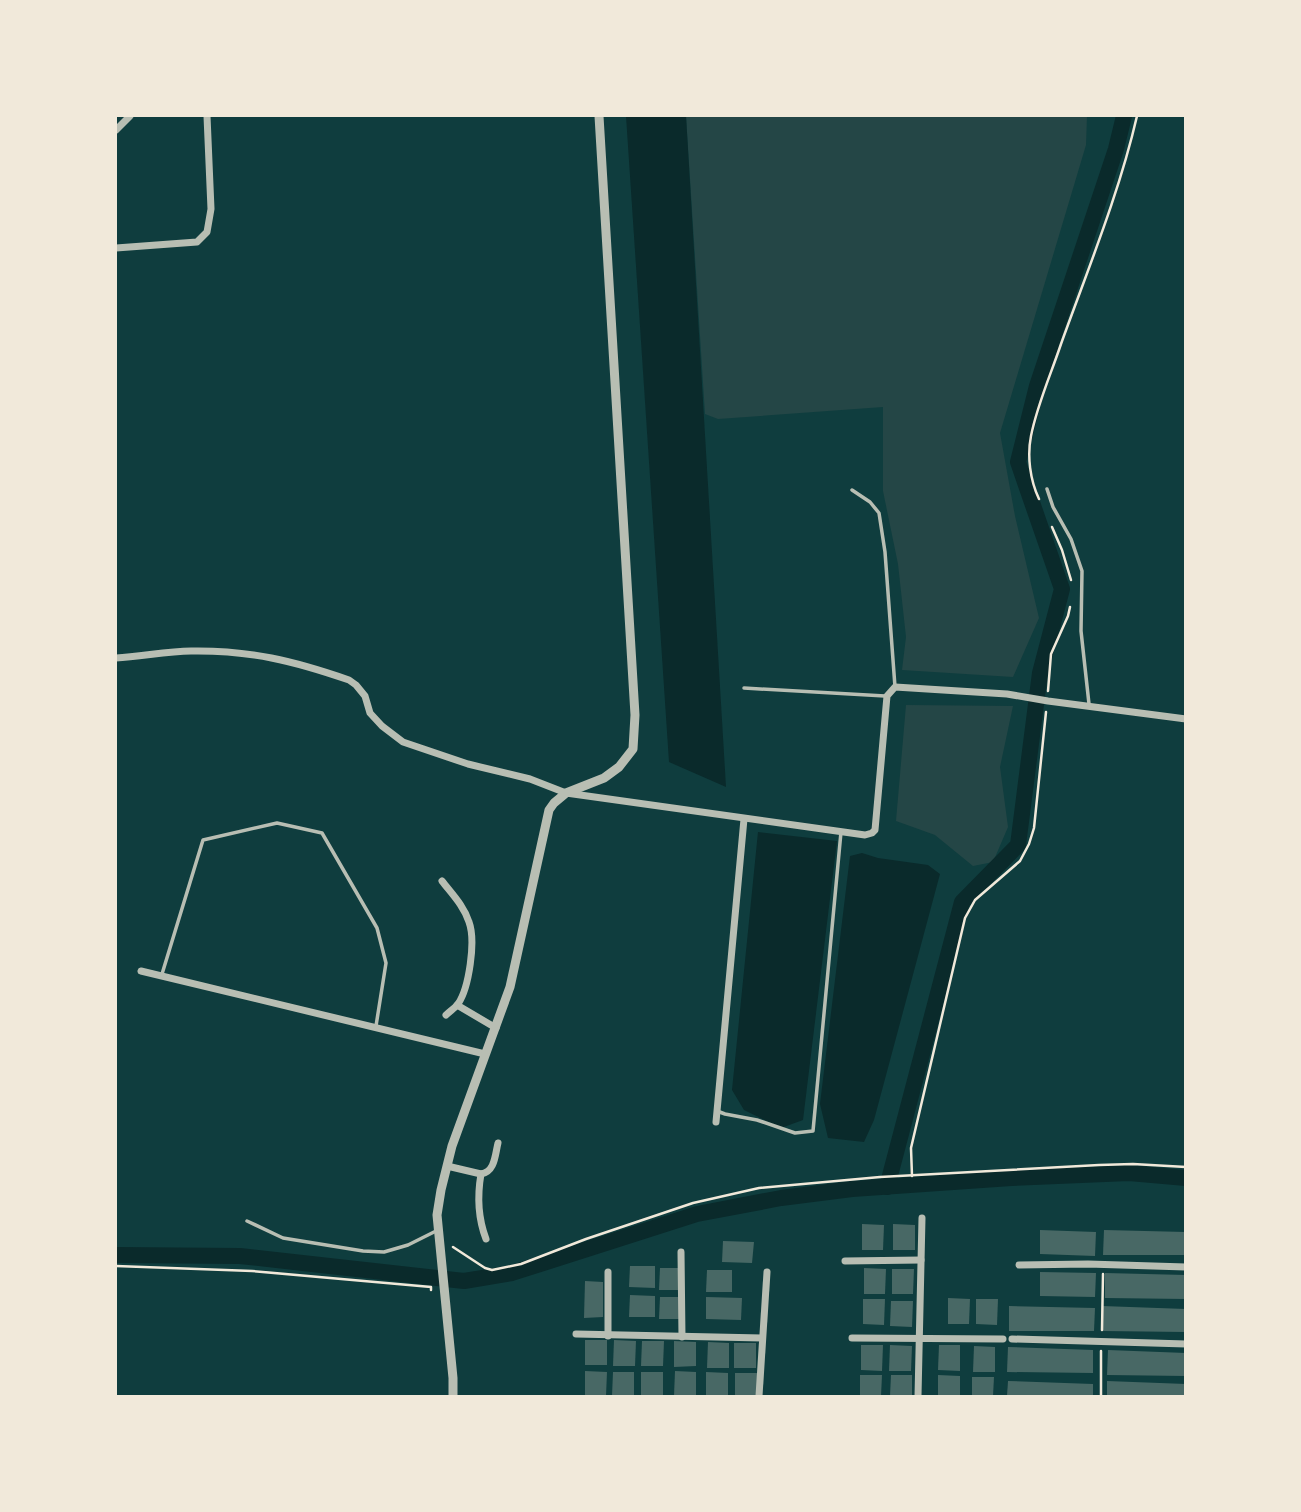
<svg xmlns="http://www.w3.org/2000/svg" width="1301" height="1512" font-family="'Space Grotesk',sans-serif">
<rect width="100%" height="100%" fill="#0f3d3e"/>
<g fill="#244646">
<path d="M686,116H1087L1086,145L1000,433L1015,516L1039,618L1013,677L902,670L906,637L898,564L883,491V407L718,419L705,414Z"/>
<path d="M906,705L1013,706L1000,767L1008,827L993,862L973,866L935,835L896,821Z"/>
</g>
<g fill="#0a2a2b">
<path d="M626,116H686L726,787L669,762Z"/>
<path d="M758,832L837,841L803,1120L781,1128L744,1110L732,1090Z"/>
<path d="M862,853L878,858L928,865L940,874L874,1120L864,1142L828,1138L820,1104L850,856Z"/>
</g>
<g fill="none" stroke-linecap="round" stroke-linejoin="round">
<g stroke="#0a2a2b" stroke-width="16">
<path d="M887,1187L962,902L1018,845L1040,673L1062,589L1018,462L1037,386L1116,149L1124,116"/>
<path d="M116,1255L240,1256L464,1281L512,1273L697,1214L781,1198L852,1189L1011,1178L1129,1173L1186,1178"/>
</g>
</g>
<g fill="#486865">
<path d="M862,1224L884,1225L883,1250H862Z"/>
<path d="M893,1224L915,1225V1250H893Z"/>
<path d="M1040,1230L1096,1232L1095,1256L1040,1254Z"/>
<path d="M1104,1230L1186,1232V1255H1103Z"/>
<path d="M723,1241L754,1242L752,1263L722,1262Z"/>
<path d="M630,1266H655V1288L629,1287Z"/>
<path d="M660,1268H679L678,1290H659Z"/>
<path d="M864,1268L886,1269L885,1294H864Z"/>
<path d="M892,1269H914L913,1294H892Z"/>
<path d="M707,1270H732V1292H706Z"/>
<path d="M1040,1272L1096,1273L1095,1297L1040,1296Z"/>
<path d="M1105,1273L1186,1275V1299L1105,1298Z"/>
<path d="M585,1281L603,1282V1317L584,1318Z"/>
<path d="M630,1295L655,1296V1317H629Z"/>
<path d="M660,1297H679V1319H659Z"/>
<path d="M706,1297L742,1298L741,1320L706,1319Z"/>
<path d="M948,1298L970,1299L969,1324H948Z"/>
<path d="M863,1299H885L884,1325L863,1324Z"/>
<path d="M976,1299H998L997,1325L976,1324Z"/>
<path d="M891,1301H913L912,1327L890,1326Z"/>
<path d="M1009,1306L1095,1308L1094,1331H1009Z"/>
<path d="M1102,1306L1186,1309V1332L1102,1331Z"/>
<rect x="585" y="1340" width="22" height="25"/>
<path d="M614,1340L636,1341L635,1366H613Z"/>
<path d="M642,1341H664L663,1366H641Z"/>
<path d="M674,1341L696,1342V1366L674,1367Z"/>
<path d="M708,1342L729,1343V1368H707Z"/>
<rect x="734" y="1343" width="22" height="25"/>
<path d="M861,1345H883L882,1371L861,1370Z"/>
<path d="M890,1345L912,1346L911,1371H889Z"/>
<path d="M939,1345H960V1371L938,1370Z"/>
<path d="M974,1346L995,1347V1372H973Z"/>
<path d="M1008,1347L1093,1350V1373L1007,1372Z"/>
<path d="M1108,1350L1186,1353V1376L1107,1375Z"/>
<path d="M585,1371L607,1372L606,1396H585Z"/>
<path d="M675,1371L696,1372V1396H674Z"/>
<path d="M613,1372H634V1396H612Z"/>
<rect x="641" y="1372" width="22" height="24"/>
<path d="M706,1372L728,1373V1396H706Z"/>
<rect x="735" y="1373" width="22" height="23"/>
<path d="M860,1375H882L881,1396H860Z"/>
<path d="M891,1375H912V1396H890Z"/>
<path d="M938,1375L960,1376V1396H938Z"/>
<path d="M972,1377H994L993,1396H972Z"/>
<path d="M1008,1381L1093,1384V1396H1007Z"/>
<path d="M1107,1381L1186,1384V1396H1107Z"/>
</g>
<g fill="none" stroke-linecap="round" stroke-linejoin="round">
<g stroke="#f1e9da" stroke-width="2.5">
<path d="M1039,499C1030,480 1027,456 1031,436C1037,405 1051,374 1061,344C1088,269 1119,194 1137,116"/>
<path d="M1052,527L1062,550L1071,580"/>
<path d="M1048,691L1051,654L1068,616L1070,607"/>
<path d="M912,1176L911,1148L965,918L975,900L1020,861L1029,844L1034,828L1046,712"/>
<path d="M453,1247L485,1268L492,1270L521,1264L586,1239L693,1203L759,1188L880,1177L1099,1165L1133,1164L1186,1167"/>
<path d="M116,1266L252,1271L431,1287V1290"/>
<path d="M1102,1330L1103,1274"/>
<path d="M1101,1396V1351"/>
</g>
<g stroke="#b8beb3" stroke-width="3.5">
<path d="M1047,489L1053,507L1071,539L1082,571L1081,631L1089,704"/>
<path d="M852,490L870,502L879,513L885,552L895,687"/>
<path d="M744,688L885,696"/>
<path d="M162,974L203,840L277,823L322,833L377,928L386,963L376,1026"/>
<path d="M717,1111L725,1114L757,1120L795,1133L813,1131L841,832"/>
<path d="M247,1221L283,1238L363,1251L384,1252L408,1245L438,1230"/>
</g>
<g stroke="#b8beb3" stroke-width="7">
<path d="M116,130L130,116"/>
<path d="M116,248L197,242L207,232L211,209L207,116"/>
<path d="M116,658C141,657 166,651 191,651C250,650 294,661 349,680L356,685L365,696L370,713L382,726L403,742L468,764L530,779L566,793L865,835L872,833L875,830L887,696L895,687L1007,694L1048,701L1186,719"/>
<path d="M442,881C452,894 464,906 469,922C476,941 469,988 458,1004C455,1008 450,1011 446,1015"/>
<path d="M141,971L485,1054"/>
<path d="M457,1005L496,1028"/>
<path d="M716,1122L744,819"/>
<path d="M447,1166L481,1174C495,1172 495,1155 498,1143"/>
<path d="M481,1174C477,1197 478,1218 486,1239"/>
<path d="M681,1252L682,1337"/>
<path d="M845,1261L921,1260"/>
<path d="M1019,1265L1088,1264L1186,1267"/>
<path d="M576,1334L762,1338"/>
<path d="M608,1336V1272"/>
<path d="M852,1338L1003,1339"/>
<path d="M1012,1339L1186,1344"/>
<path d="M759,1396L767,1272"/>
<path d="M918,1396L922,1218"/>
</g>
<path stroke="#b8beb3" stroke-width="9" d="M453,1396V1378L437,1215L441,1190L452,1146L510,987L549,810L554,803L566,793L604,778L619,767L633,749L635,715L599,116"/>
</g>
<rect width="1301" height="1512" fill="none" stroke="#f1e9da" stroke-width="234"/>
</svg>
